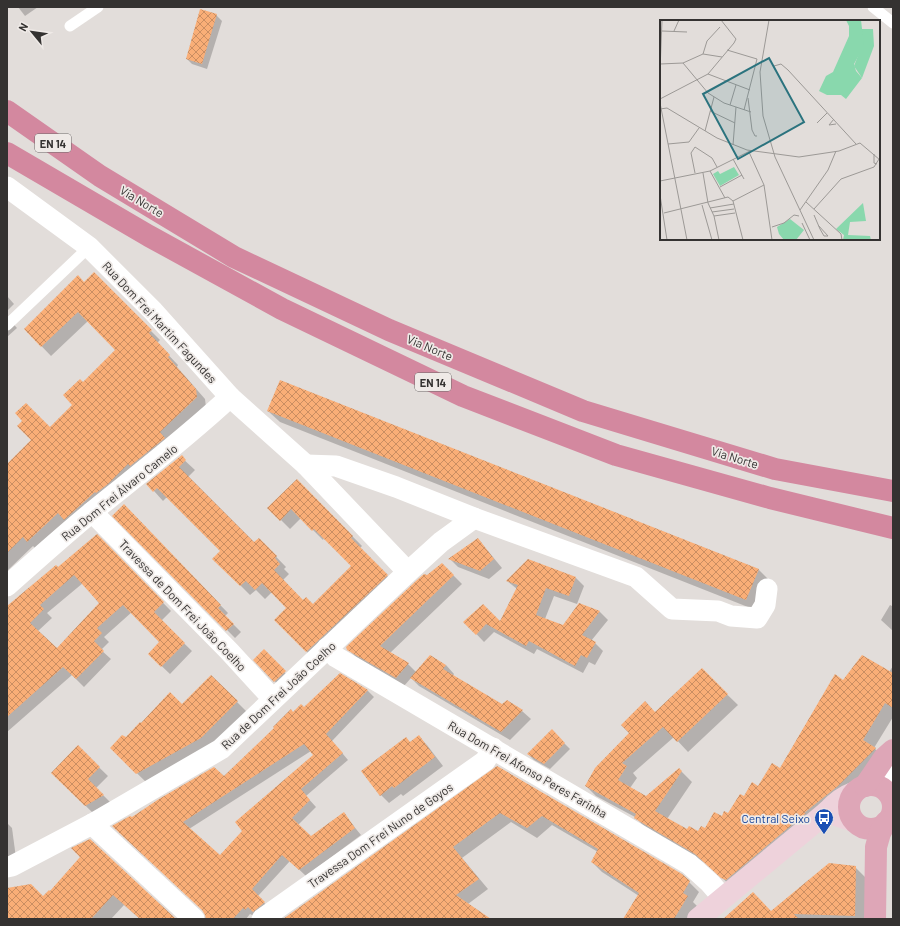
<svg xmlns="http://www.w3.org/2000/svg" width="900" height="926" font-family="Barlow,sans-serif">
<defs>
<pattern id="building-cross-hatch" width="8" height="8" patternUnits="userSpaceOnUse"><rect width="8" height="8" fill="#f9ae77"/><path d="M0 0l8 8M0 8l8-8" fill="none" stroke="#ca8e62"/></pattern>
</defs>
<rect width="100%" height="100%" fill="#e2ddda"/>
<g fill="#0003" fill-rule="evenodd">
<path d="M18,7H38L25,16Z"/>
<path d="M216,15L222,21L207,69L192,64L187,59Z"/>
<path d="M94,274L160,340L157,343L178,365L177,367L205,399L206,407L37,550L33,546L7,571V465L50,428L74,405L83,383L117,350L88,321L51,356L25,329L84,283Z"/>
<path d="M7,296L14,304L7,311Z"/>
<path d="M7,317L17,328L7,337Z"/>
<path d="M268,411L758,569L770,581L758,611L280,422Z"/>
<path d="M181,457L195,470L188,477L254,544L259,539L286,567L284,569L289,574L282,581L303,601L313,605L353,566L324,538L323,540L301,518L290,529L269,508L297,480L362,546L360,548L396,585L316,661L275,620L287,608L272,592L265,599L256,590L250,595L214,559L222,551L167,497L163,501L154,491Z"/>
<path d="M124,506L228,613L225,616L241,632L235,638L114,516Z"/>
<path d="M97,535L171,611L161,621L192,651L170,674L149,654L161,642L132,612L104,637L109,642L101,650L111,659L84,687L72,675L7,732V607L58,569ZM83,583L100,603L57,649L38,631L52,618L47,613Z"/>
<path d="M478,539L502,568L489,579L458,567L450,559Z"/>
<path d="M442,564L462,584L390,653L408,664L416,672L446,665L454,674L453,676L503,705L522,711L531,719L510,740L419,686L411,678L404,686L357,658L348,649Z"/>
<path d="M576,578L584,586L577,604L554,596L545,619L563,626L579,604L600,612L608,620L591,641L595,643L603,651L595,665L589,662L583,673L537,649L534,654L494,632L484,642L465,622H500L517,589L507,581Z"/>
<path d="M890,605L892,606L893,605V631L881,620Z"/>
<path d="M264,651L290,678L280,687L255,660Z"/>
<path d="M893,666V717L874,748L886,759L733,888L707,864L646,828L635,817L596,796L586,786L655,713L702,670L738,705L688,752L674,737L633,773L637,778L630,788L646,797L679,769L692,782L667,819L688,830L699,833L706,829L722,817L728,815L744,798L781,770L844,681L889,672Z"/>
<path d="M340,674L368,691L374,697L332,741L348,760L306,796L316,807L298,825L311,837L343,813L361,835L306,876L290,861L258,896L270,909L255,913L252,915L250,914L246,919H209L132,818L224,777L293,713L304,709ZM311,751L314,755L220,857L189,829Z"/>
<path d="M211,676L248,713L212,749L148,784L111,748L182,705Z"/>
<path d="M552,731L570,749L550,769L534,760L528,754Z"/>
<path d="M418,736L427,745L443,766L403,796L401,794L389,803L381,795L410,743Z"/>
<path d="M78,747L108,776L96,788L112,804L94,814L52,773Z"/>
<path d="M497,768L689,882L699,892L693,902L697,906L689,919H624L639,896L602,872L592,862L598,852L552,825L537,838L511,822L462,858L488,889L468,904L477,919H284Z"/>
<path d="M7,823L12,828L16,858L7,859Z"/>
<path d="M81,857L175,919H140L124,905L111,919H7V890L43,898L50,893Z"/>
<path d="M855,867L866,878V919H725L771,912Z"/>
</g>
<g fill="url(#building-cross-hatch)" fill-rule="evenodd">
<path d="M200,9L217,14L202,64L186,59Z"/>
<path d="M94,272L152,330L149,333L170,355L168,357L196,389L197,397L160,432L165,438L130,466L128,464L108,484L96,493L95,492L64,520L58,513L27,542L23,537L7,553V464L31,440L17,426L22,421L15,413L26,403L50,427L72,405L63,395L80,379L83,382L115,350L78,312L41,347L24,329L78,275L84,282Z"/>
<path d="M280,380L759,569L746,600L267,411Z"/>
<path d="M182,455L186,460L179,467L254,542L259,538L277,556L275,558L280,564L274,570L303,600L306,597L313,604L351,566L314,529L312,531L291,509L280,521L267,508L297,479L353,536L351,538L388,575L306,652L274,620L286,608L262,583L255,590L246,581L240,586L212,559L220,551L157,488L153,492L146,484Z"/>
<path d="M124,504L221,605L218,608L234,624L226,631L112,516Z"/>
<path d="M97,534L164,602L154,612L185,643L161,667L148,654L159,642L123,605L97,628L102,633L94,641L104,651L76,679L63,667L7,717V606L56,565L58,567ZM74,575L99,603L57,648L30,623L44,609L40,605Z"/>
<path d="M478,538L494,559L480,571L448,559Z"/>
<path d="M528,559L576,577L569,596L546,588L536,615L563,625L579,603L600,611L582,635L596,642L587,658L581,655L575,666L529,641L526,646L486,624L476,635L463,622L483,604L500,621L518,585L506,581Z"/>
<path d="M442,563L454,575L380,646L409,663L396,678L347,650L346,647L416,581L424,574L427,575Z"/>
<path d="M264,649L286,671L274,682L253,660Z"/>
<path d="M430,655L446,665L443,669L502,704L507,700L523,710L501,732L410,678Z"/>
<path d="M862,655L893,673V708L885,703L863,740L876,748L838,786L804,813H806L726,880L721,878L695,854L634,818L636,814L585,786L595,768L629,733L621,725L645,701L655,712L702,668L728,694L677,742L663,727L622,763L627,766L618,780L646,796L679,768L682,771L655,811L687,829L689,826L698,831L701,826L705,828L714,812L722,816L724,811L728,813L740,794L744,796L752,782L758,786L772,763L780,768L835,674L843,680Z"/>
<path d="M340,673L368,690L326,734L343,753L301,789L310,800L292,818L311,836L344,812L355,828L299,870L282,855L252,889L265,902L253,912L248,907L245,910L243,908L233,919H206L205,915L202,910L112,826L130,816L132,817L159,799L214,767L224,776L274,728L273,727L291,709L293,712L301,704L304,707ZM304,744L313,755L235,822L242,831L220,855L183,822Z"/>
<path d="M211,675L238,701L201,738L136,774L110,748L122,735L126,737L140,722L141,723L170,692L182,704Z"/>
<path d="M552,729L565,743L544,764L527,754Z"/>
<path d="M419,735L435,757L394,788L392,786L380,796L361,771L406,737L410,742Z"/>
<path d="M78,745L100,767L88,779L104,795L85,806L51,773Z"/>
<path d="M497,766L682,874L690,881L683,893L688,896L674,919H623L639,893L591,862L598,849L542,816L527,828L500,813L453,847L479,879L456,895L491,919H283Z"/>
<path d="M90,839L176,919H140L113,895L91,919H7V888L31,884L43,896L49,890L50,891L80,857L71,848Z"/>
<path d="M829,863L856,866L855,916L794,914L799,919H723L753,892L771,911Z"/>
</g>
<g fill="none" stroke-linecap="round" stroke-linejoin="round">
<g stroke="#fff" stroke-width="11">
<path d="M873,7L893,23"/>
<path d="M70,26L98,7"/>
<path d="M7,325L89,247"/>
</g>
<g stroke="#fff" stroke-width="21">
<path d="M7,187L89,247L153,311L230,397L306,465L408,572"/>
<path d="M306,465L336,466L396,487L474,518L636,577L672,609L718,611L731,616L757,618L765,605L767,589"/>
<path d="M92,512L229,651L273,699"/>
<path d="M7,586C35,561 63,536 92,512C139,474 186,438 230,397"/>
<path d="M327,648L336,657L689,864L710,883L723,898"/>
<path d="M891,772L893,771"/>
<path d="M92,824L194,919"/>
<path d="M7,867L12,866L92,824L221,749L408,572L441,542L474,518"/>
<path d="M262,919L485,761L493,748"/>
</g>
<g stroke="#eed2db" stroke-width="22">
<path d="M827,812L854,821"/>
<path d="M698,919L827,812C835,803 842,797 853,793"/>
</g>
<g stroke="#dea6b7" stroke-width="22">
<circle cx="871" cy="807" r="22"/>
<path d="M865,786L884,758L893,750"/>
<path d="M875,919L876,847L880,833L886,822"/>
</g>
<g stroke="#d3889f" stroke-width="22">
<path d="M7,111L100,176L234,257L389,330L583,411L775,469L893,491"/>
<path d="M7,153L149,236L282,309L463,396L616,455L770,498L893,528"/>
</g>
</g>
<defs>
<g id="bus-pin" transform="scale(1)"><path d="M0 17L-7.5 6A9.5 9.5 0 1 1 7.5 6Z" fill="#1a4fb4" stroke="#efeae7"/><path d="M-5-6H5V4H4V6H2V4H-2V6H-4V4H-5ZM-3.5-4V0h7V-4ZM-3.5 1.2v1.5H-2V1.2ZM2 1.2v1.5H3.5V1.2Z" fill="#fff"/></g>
</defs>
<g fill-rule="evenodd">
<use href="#bus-pin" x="824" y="818"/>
</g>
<g text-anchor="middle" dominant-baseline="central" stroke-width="3.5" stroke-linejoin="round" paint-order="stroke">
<g fill="#efeae7" stroke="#6c6968" stroke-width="1">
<rect x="35" y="134" width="36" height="18" rx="3"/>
<rect x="415" y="373" width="36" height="18" rx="3"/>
</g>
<g font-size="11" font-weight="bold" fill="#343231">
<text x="53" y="143">EN 14</text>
<text x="433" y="382">EN 14</text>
</g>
<g font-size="12" fill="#343231" stroke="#efeae7">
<text transform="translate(142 201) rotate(31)">Via Norte</text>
<text transform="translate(160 322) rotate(47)">Rua Dom Frei Martim Fagundes</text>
<text transform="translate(430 347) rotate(23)">Via Norte</text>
<text transform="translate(735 457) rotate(17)">Via Norte</text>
<text transform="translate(119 492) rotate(-39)">Rua Dom Frei Álvaro Camelo</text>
<text transform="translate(183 605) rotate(46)">Travessa de Dom Frei João Coelho</text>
<text transform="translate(278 695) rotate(-43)">Rua de Dom Frei João Coelho</text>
<text transform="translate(528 769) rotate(30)">Rua Dom Frei Afonso Peres Farinha</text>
<text transform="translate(380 835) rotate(-35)">Travessa Dom Frei Nuno de Goyos</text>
</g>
<g font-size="12" fill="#164399" stroke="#efeae7" text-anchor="end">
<text x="810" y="818">Central Seixo</text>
</g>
</g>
<g transform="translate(660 20)">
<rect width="220" height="220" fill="#e2ddda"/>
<path d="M201,9H213L214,26L202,58L194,46L203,23ZM74,147L79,155L60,166L53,154L58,151L60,154ZM130,199L144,210L136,220H124L119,214L117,207Z" fill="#89d8ad"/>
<path d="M186,0H201L204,26L194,44L196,51L202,58L186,79L181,75H167L159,71L166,56L173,52L189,16V6ZM203,183L206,201L190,202L188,215L210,216L211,220H183L184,215L176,209Z" fill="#89d8ad"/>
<path fill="none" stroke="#9c9996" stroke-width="1" d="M109,0L100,52L103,96L115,137L154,220M2,11L27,12M14,11L19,0M67,30L97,39L84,90M43,34L47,21L60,7M23,43L48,73L64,83L91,92M0,44L23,43L43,34L62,37M114,46L121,44L128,50L196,124M0,51L2,0M48,54L90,70M88,78L92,110L95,116H97M0,79L48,54L74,23L76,19L61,0M0,83L27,220M70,85L76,65M0,89L7,88L57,118L87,130L139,137L179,131L200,123L220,140M50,91L75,103M174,99L169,105L176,104M157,103L167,93M45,111L54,77M8,124L29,122L39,108M73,125L76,87M89,132L104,165L112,220M214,134V143L217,144M73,139L84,159M50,151L65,178M35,153L31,133L35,127L52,138L57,147M43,153L48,183L54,196L59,220M0,161L50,151L90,131M60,167L82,155M0,175L7,220M73,181L104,165M146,182L181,214L182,220M42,185L52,220M50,188L74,184M154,189L181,159L214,147L219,139M140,190L168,150L176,131M52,192L74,189M4,193L68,177L73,181L83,220M154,195L160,209L164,216H168L158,205M54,196L75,193M142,203L150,220M112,207L124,203L134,195L139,196"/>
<path fill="#2b737e" fill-opacity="0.15" stroke="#2b737e" stroke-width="2" d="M109,38L144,102L78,139L43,74Z"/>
<rect width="220" height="220" fill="none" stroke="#343231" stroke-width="2"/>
</g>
<rect width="900" height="926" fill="none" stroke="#343231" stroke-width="16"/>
<g transform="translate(32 32) rotate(299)" stroke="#efeae7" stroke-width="3" paint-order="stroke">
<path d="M0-3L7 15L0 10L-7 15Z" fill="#343231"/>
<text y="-6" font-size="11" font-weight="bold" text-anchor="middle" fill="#343231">N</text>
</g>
</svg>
